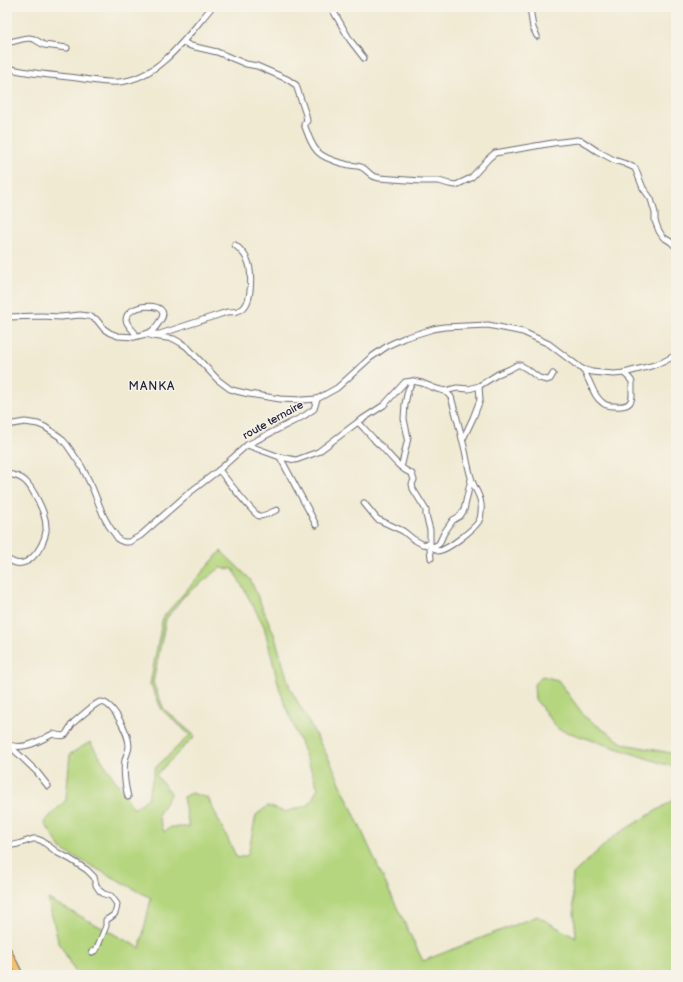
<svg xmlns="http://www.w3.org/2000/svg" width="683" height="982" font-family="'Balsamiq Sans',sans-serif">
<rect width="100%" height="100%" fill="#f7f3e8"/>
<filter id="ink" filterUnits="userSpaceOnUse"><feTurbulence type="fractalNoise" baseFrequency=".025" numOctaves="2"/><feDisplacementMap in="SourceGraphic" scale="8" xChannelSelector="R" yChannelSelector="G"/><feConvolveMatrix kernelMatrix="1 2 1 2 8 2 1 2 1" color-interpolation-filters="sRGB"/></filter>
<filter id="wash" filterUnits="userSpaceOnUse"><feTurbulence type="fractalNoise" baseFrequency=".012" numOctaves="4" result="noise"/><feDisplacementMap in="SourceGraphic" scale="16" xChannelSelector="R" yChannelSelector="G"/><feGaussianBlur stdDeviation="0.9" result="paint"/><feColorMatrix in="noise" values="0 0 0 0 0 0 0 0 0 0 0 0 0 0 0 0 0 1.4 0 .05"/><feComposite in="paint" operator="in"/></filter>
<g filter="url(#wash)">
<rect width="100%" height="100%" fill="#f0ead3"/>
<g fill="#b5d67e" stroke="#6c7c5c" fill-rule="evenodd">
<path d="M221,551L250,579L274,634L290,688L331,763L391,895L423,961L537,916L576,938L572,885L573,874L614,836L674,800H676V975H281L269,972L263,975H77L58,941L48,899L140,948L151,898L62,850L44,822L66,800L70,754L90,742L134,809L148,798L155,768L190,735L162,710L150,684L163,617ZM220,568L233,569L264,626L280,691L318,788L309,805L285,812L268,806L256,815L248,855L237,858L208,798L191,793L183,797L189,827H171L164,832L158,815L171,793L156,775L195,736L164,709L153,683L166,619L183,597Z"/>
<path d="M542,676L558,680L585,717L624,744L676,754V768L558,729L535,699L534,684Z"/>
</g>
</g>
<g filter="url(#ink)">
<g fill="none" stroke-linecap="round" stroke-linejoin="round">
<g stroke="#6a6870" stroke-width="7">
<g id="minor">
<path d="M331,7L350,40L364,58"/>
<path d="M530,7L533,28L537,36"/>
<path d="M183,42L191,46L217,52L246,64L257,66L287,79L296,85L306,115L307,121L304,124C314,151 316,157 345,164C350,166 356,165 361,167C365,168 369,174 373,176C375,177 377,177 379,178L421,181H439L449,184L456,185L471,178L489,158L495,153L553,143L577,140L582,141L597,151L614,160L626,164L635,168L643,188L651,199L655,213V221L659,231L663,237L671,242L676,247"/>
<path d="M7,43L22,39L29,38L34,39L44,45L67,48"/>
<path d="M7,68C30,74 53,75 77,78C91,80 105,83 119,82C159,79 188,35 212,7"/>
<path d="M7,317L41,316L61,317L80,315L88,316L96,319L104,329L110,333L118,336L134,337L146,334L153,336L174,339L181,343L187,347L218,380L230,389L236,391L249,394L280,399L302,400L317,399"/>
<path d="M155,334H160L218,315C221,314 224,313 227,312C232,312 238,312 242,309C253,302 252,269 247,259C244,253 240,249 235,245"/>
<path d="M134,337L135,333C132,329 127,325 126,320C126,302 175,301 160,321C155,328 154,331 146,334"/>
<path d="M582,369C584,371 586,374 587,377C592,386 594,397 603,403C606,406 611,406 614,406C626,407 633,405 632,392C632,389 632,385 632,382C631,379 626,375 624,373"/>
<path d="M445,391L457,388L469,389L479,386"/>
<path d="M358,422C363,427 368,433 373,438C375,442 379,444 382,447C391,457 399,468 412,474L414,480L412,484L413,489L426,510V515L430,530V550L431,558"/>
<path d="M7,425L25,422L38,424L45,427L60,437L67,445L82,467L92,487L104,517L109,526L119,540L124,542H129L140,536L189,493L219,470L247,445L304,416L314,409L317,399L337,388L370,358L389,345L404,338L433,329L444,327L488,325L523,332L549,344L582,369L592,372L602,373L614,374L624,373L651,366L663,362L676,355"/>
<path d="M463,439L473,418L480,400L479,386L498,374L510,369L517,365H520L527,369L539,378L547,380L550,379L553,374"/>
<path d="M247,445L280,457L296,460L318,452L358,422L384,405L405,382L413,381L422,383L437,389L445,391L451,397C455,411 459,425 462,439C466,451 467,465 471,477C474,490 483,497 481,512C481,514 480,519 479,521C474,529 448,550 438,551L430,545L422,544L413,539L403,531L377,519L364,503"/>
<path d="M280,457L297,489L308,509L316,525"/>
<path d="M400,466L402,464L408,438L404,419L405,404L408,390L413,381"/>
<path d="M219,470C225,477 253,514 259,516C262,517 274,511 277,510"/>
<path d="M7,474C23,476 28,482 35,495C41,506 47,518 46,531C44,548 25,575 7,558"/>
<path d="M433,547L439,544L444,533L453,520L460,516L464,510L471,479"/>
<path d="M7,742L9,745C26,750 38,741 53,734C69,739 65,733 73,723C78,719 95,703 100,702C113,701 129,735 129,746C129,751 126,755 125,760C123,773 125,785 128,797"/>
<path d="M11,747L37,772L48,786"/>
<path d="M7,846L18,844L33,839H37L42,841L58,853L70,859L87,870L94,877L96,885L100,891L104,894L111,896L117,904C116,914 115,915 106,920V926L97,948L96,950L92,952"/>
</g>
</g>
<g stroke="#6a6870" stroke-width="8">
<path id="major" d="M7,949L20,975"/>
</g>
<use href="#minor" stroke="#fff" stroke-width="5"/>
<use href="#major" stroke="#f5c16b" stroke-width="6"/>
</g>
</g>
<g text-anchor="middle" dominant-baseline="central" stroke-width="3" stroke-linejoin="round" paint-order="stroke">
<g font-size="11" fill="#22223b" stroke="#f7f3e8">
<text transform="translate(273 420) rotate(-29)">route ternaire</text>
</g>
<g font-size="12" letter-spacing="1" fill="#22223b" stroke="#f7f3e8">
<text x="152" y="386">MANKA</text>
</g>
</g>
<rect width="683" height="982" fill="none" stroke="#f7f3e8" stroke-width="24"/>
</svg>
